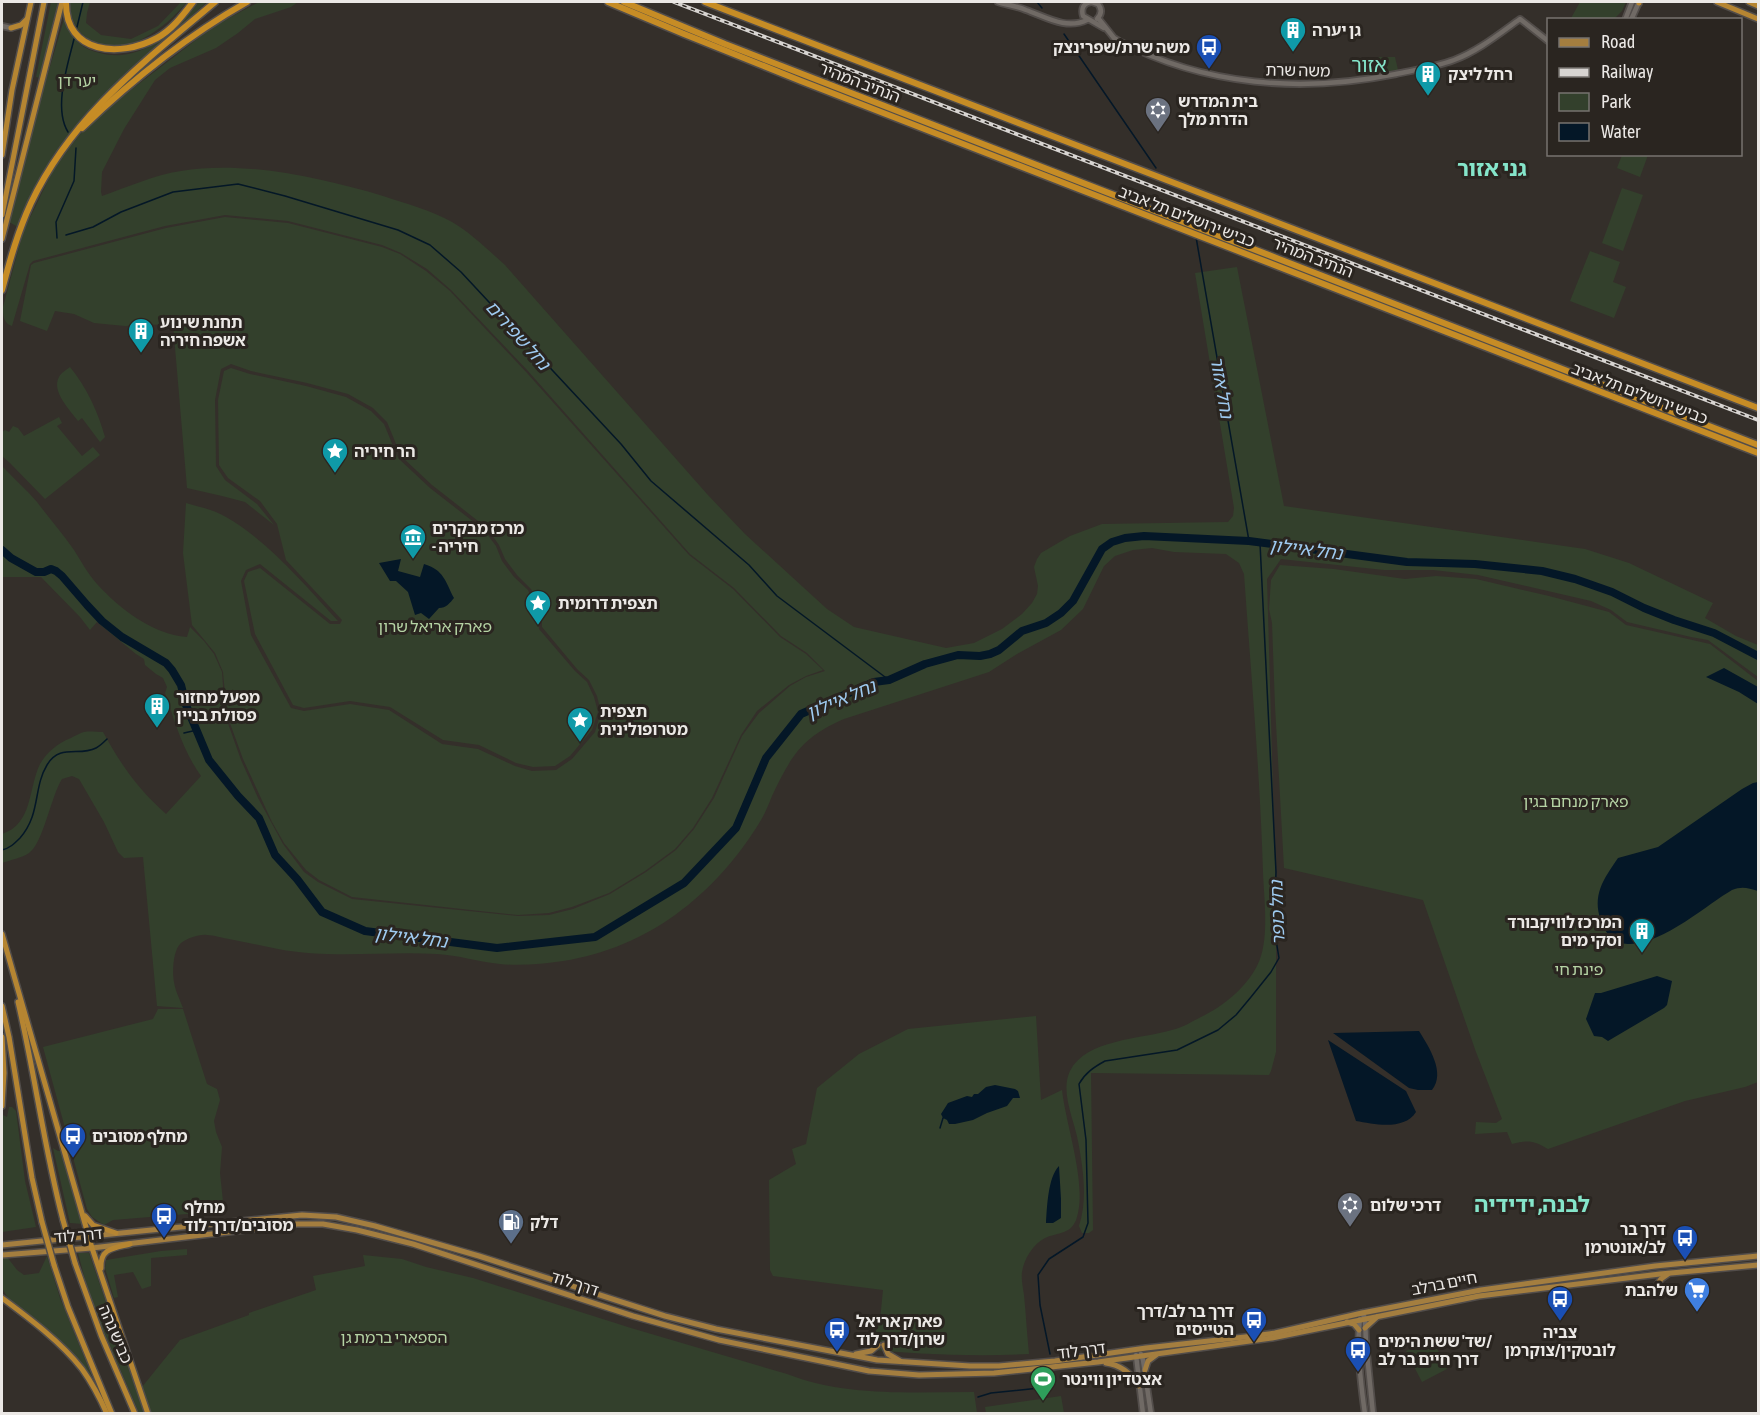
<svg xmlns="http://www.w3.org/2000/svg" width="1760" height="1415" font-family="'Asap Condensed','Noto Sans Hebrew',sans-serif">
<rect width="100%" height="100%" fill="#342f2a"/>
<g fill="#33402c">
<path d="M51,2H58L40,78L36,77Z"/>
<path d="M69,2H90L87,13L86,23L101,35L131,39L158,26L181,2H187C175,16 161,29 144,38C110,57 71,43 69,2Z"/>
<path d="M198,2H207C166,40 121,74 84,117C57,149 39,190 18,227L9,222L37,111L64,19C68,27 72,36 79,43C85,49 92,51 100,53C139,64 177,32 198,2Z"/>
<path d="M259,2H298L291,7L255,19L238,33L216,48L170,68L155,80L124,129L102,172L101,192L102,196C128,187 154,175 181,171C244,160 322,178 383,196C407,204 430,210 452,222C471,233 488,250 505,265L707,494L745,534L827,609L854,627L946,648L974,643L1002,629L1022,614L1032,603L1037,594L1038,586L1034,567L1037,559L1041,553L1070,536L1102,524L1228,522L1233,516L1234,508L1195,273L1237,267L1284,506L1585,549L1629,563L1713,603L1705,618L1736,636L1758,645V677L1708,640L1691,637L1627,622L1611,610L1591,601L1478,575L1433,570H1384L1281,559L1267,579L1276,896V1052L1271,1071L1269,1075L1091,1073L1093,1230L1089,1233H1082L1079,1226C1088,1199 1083,1168 1078,1141C1074,1119 1060,1092 1070,1071C1086,1039 1142,1039 1172,1030C1182,1028 1191,1022 1201,1017C1222,1007 1246,988 1257,966C1270,941 1264,900 1263,872C1260,773 1251,673 1244,574L1239,563L1226,554L1174,552L1152,548L1133,550L1115,556L1104,566L1083,609L1061,630L1017,654L989,672L844,719C802,737 791,756 772,796C768,806 764,816 758,825C714,895 648,948 563,961C543,964 520,966 500,964C479,962 458,955 437,954C384,951 330,959 278,949C262,946 246,942 229,939C222,938 214,935 207,935C199,934 188,938 181,943C173,950 172,972 174,982C175,990 180,1000 183,1008L157,1006L143,857L124,858L118,852L104,822L79,779L72,776L62,779C51,796 43,844 29,853C22,858 10,860 2,863V834C33,824 28,789 40,764C47,752 58,743 71,738C75,736 80,733 84,732C90,731 97,732 103,732C122,766 136,787 166,814L201,776C183,751 175,722 165,693L167,687L163,678L156,674L145,665L144,659L136,654L97,622L90,630L80,617L41,577H2V466C13,478 26,489 37,502C49,518 62,533 74,550C81,561 88,574 97,584C120,609 152,634 187,637L190,627L204,641L214,654L222,672L225,715L241,760L258,798L283,844L304,872L318,882L352,899L518,916L549,915L573,909L610,894L646,872L676,850L694,829L714,798L742,736L759,713L790,686L806,677L825,671L807,653L781,636L734,588L690,554L528,371L451,290L427,269L401,253L382,245L288,221L225,215L165,226L33,261L30,264L12,326C3,323 3,315 3,307L23,232L56,164L81,133L123,96L214,26Z"/>
<path d="M1580,2H1626L1622,11L1614,19L1570,20Z"/>
<path d="M1372,57H1395L1398,70L1371,74Z"/>
<path d="M1622,155H1648L1640,177L1617,168Z"/>
<path d="M1622,188L1643,195L1623,251L1602,243Z"/>
<path d="M225,217L288,223L382,247L400,254L426,271L450,291L527,373L689,555L733,589L780,637L806,654L823,670L806,676L789,685L757,711L741,735L712,798L693,828L675,849L645,871L609,893L572,907L549,913L518,915L352,897L319,880L306,870L284,843L272,822L243,759L227,715L223,672L215,653L192,625L183,553L186,503C200,507 214,510 226,517C267,540 306,586 338,621H331L260,564L246,570L241,581L251,635L291,708L304,711L350,704L389,710L442,744L478,749L515,766L532,771L556,770L572,759L595,732L601,712L597,696L589,680L577,669L542,627V612L531,589L517,575L505,559L499,545L487,528L432,485L401,456L387,422L373,408L348,394L307,383L251,371L231,364L221,369L215,400L216,466L225,480L257,504L274,525L245,502L222,496L187,488L173,324L125,326L94,323L74,314L55,311L47,331L20,321L31,265L34,263L166,228Z"/>
<path d="M1590,251L1620,262L1613,282L1626,287L1614,318L1570,301Z"/>
<path d="M70,367C87,388 98,412 105,437L100,442L82,418L78,421C70,410 51,391 59,377C61,373 66,370 70,367Z"/>
<path d="M231,368L250,374L306,386L346,397L371,411L384,424L398,458L430,488L484,530L496,546L502,561L514,577L528,590L538,613L539,629L575,671L587,682L594,697L598,712L592,730L570,756L555,766L533,767L516,763L479,745L443,740L390,707L350,701L304,708L293,705L255,634L244,581L248,572L260,568L330,624H340L342,620L286,560L277,524L260,501L228,478L219,465L218,400L224,371Z"/>
<path d="M59,417L62,423L57,426L82,456L93,447L100,455L45,499L10,463L2,456V432L5,430L9,432L13,426L18,428L24,436Z"/>
<path d="M1280,565L1334,569L1405,579L1436,576L1476,579L1549,596L1609,612L1626,625L1710,644L1758,681V1082L1745,1087L1685,1101L1548,1149C1533,1140 1528,1140 1512,1144L1507,1132L1475,1134L1476,1122L1496,1123L1502,1119L1476,1052L1423,900L1284,868L1275,706L1272,623L1269,609L1271,580Z"/>
<path d="M158,1009H183L207,1084L217,1089L220,1100L214,1121L216,1132L222,1147L220,1173L224,1211L113,1220L104,1225L92,1217L87,1209L43,1047L153,1019Z"/>
<path d="M1036,1016L1041,1100L1062,1090C1066,1126 1087,1183 1077,1217C1072,1235 1058,1232 1045,1238C1033,1244 1024,1259 1022,1272C1021,1279 1023,1288 1024,1295C1026,1315 1027,1335 1029,1354C972,1357 916,1354 860,1349L867,1347L875,1339L877,1324L880,1320L883,1290L773,1276L770,1270L769,1180L796,1164L792,1149L806,1144L817,1088L859,1054L908,1029Z"/>
<path d="M9,1107H12L16,1111L25,1181L36,1227L2,1232V1118L3,1115L7,1117Z"/>
<path d="M53,1148L58,1151H61L83,1224L70,1223Z"/>
<path d="M187,1249V1255L151,1258V1286L142,1289L133,1272L114,1275L118,1297L114,1298L105,1268L106,1260L161,1251Z"/>
<path d="M78,1253H89L144,1413H139L91,1302Z"/>
<path d="M363,1255L402,1259L426,1267L473,1278L631,1328L787,1374C846,1397 912,1392 974,1392L977,1413L150,1414L142,1387L180,1340L249,1315V1313L316,1290L313,1276L365,1266Z"/>
<path d="M47,1256L60,1298L98,1391L89,1375L9,1300L2,1288V1258L7,1257L17,1270L24,1275L39,1273Z"/>
<path d="M1432,1338L1447,1369L1422,1382L1406,1351Z"/>
<path d="M1061,1396L1064,1413H986L985,1407Z"/>
</g>
<g fill="#041727">
<path d="M401,559L398,571L420,577L424,564C444,570 445,581 454,598C450,603 446,608 439,608L429,619L421,613L415,615L408,592L396,581H390L379,563Z"/>
<path d="M1724,668L1758,687V704L1739,692L1706,677Z"/>
<path d="M1758,782V891C1748,888 1742,886 1732,890C1702,907 1622,981 1601,921C1592,895 1603,880 1618,858L1658,847L1742,789L1753,783Z"/>
<path d="M1657,976L1672,981L1667,1005L1664,1008L1608,1041L1602,1037L1594,1036L1586,1019L1595,993H1601Z"/>
<path d="M1419,1031C1429,1047 1446,1073 1432,1090H1418L1409,1088L1333,1033Z"/>
<path d="M1328,1040L1406,1091L1416,1112C1404,1131 1374,1124 1356,1121Z"/>
<path d="M995,1085L1015,1089L1018,1091L1020,1098H1013L1007,1106L987,1113L973,1120L955,1124H949L947,1120L943,1118L941,1114L948,1103L967,1096L972,1097L974,1094H978L986,1087Z"/>
<path d="M1059,1166L1061,1199V1218L1053,1223H1046C1047,1207 1048,1177 1059,1166Z"/>
</g>
<g fill="none" stroke-linecap="round" stroke-linejoin="round">
<g stroke="#041727" stroke-width="1.5">
<path d="M1037,2L1042,8"/>
<path d="M77,27L83,2"/>
<path d="M1064,34L1156,168"/>
<path d="M68,132C53,108 68,64 74,39"/>
<path d="M66,235L93,227L121,212L173,192L238,184L285,196L398,230L430,245L461,272L621,444L651,481L749,565L777,596L889,680"/>
<path d="M1196,237L1249,541"/>
<path d="M57,238L56,222L74,181L76,148"/>
<path d="M184,733L197,730"/>
<path d="M2,850C10,848 14,844 20,838C41,814 33,788 47,765C60,743 79,757 96,748C100,746 104,742 107,739"/>
<path d="M940,1128L943,1118"/>
<path d="M1050,1354L1040,1305L1038,1275L1049,1259L1083,1237L1088,1223L1086,1140L1079,1084C1085,1073 1094,1067 1105,1061L1177,1050L1218,1030L1236,1015L1251,997L1271,972L1279,958L1274,928L1276,872L1260,543"/>
<path d="M978,1397L991,1393L1049,1387L1052,1381"/>
</g>
<path stroke="#041727" stroke-width="8" d="M2,550L11,558L36,572H44L51,569L56,571L62,576L87,605L102,621L122,637L166,663L172,670L181,685L186,705L209,760L238,796L259,818L275,855L297,879L322,912L365,931L497,948L595,937L684,883L736,828L766,758L801,714L874,682L889,680L925,664L958,655L980,656L990,654L999,650L1022,631L1046,623L1061,613L1073,601L1102,549L1112,542L1125,538L1144,536L1249,541L1407,562L1475,564L1542,571L1575,579L1612,592L1644,608L1674,620L1714,633L1758,656"/>
<g stroke="#524d4a" stroke-width="8">
<g id="tertiary">
<path d="M998,2C1007,5 1017,6 1026,10C1046,17 1066,30 1087,20"/>
<path d="M1091,2C1083,3 1081,9 1083,16L1104,28"/>
<path d="M1092,2L1098,4C1102,9 1102,14 1097,19"/>
<path d="M1098,18L1114,38L1119,41C1205,86 1302,93 1396,74C1415,70 1435,67 1454,60C1478,51 1499,34 1520,19L1548,41"/>
<path d="M1625,20L1632,2"/>
<path d="M1631,20L1639,2"/>
<path d="M2,26L11,28"/>
<path d="M1362,1313L1365,1318L1366,1344L1373,1414"/>
<path d="M1360,1319C1356,1346 1361,1386 1365,1414"/>
</g>
</g>
<g stroke="#524d4a" stroke-width="8">
<g id="secondary">
<path d="M1141,1354L1143,1360L1151,1414"/>
<path d="M1136,1355L1143,1414"/>
</g>
</g>
<g stroke="#524d4a" stroke-width="8">
<g id="primary">
<path d="M2,1245L302,1215L336,1217L375,1226L479,1256L665,1316L716,1329L877,1360L970,1366H999L1055,1361L1146,1348L1245,1337L1275,1333L1362,1313L1481,1290L1655,1266L1758,1256"/>
<path d="M2,1255L92,1248L297,1224H323L357,1230L413,1244L633,1316L719,1340L869,1371L919,1375L994,1373L1098,1362L1272,1338L1479,1296L1660,1274L1758,1265"/>
<path d="M1657,1285L1661,1279L1668,1274"/>
<path d="M1347,1322L1354,1324L1359,1330"/>
<path d="M1365,1328L1377,1317"/>
<path d="M884,1345L888,1354L900,1361"/>
<path d="M856,1354L871,1351L878,1345"/>
<path d="M1106,1363C1121,1365 1131,1373 1139,1386"/>
<path d="M1145,1370L1148,1361L1156,1355"/>
</g>
</g>
<g stroke="#524d4a" stroke-width="8">
<g id="trunk">
<path d="M1717,2L1758,19"/>
<path d="M1749,2L1758,6"/>
<path d="M1639,3V2"/>
<path d="M11,28L21,25L27,19"/>
<path d="M2,155L12,90L31,2"/>
<path d="M2,215L44,2"/>
<path d="M2,239L62,2"/>
<path d="M2,934L92,1248L148,1414"/>
<path d="M18,1002C35,1074 44,1148 63,1220"/>
<path d="M2,1006L9,1037L32,1178L42,1222"/>
<path d="M2,1037L4,1073L2,1106"/>
<path d="M85,1216L93,1225L116,1233"/>
<path d="M75,1263L101,1335L135,1414"/>
<path d="M54,1265L68,1307L112,1414"/>
<path d="M101,1268C100,1248 114,1248 130,1244"/>
<path d="M2,1298C29,1318 61,1342 82,1369C92,1383 100,1398 107,1414"/>
</g>
</g>
<g stroke="#524d4a" stroke-width="9">
<g id="motorway">
<path d="M66,2C65,54 120,58 157,38C172,30 183,15 193,2"/>
<path d="M608,2L684,34L801,81L1758,453"/>
<path d="M624,2L725,44L1758,445"/>
<path d="M705,2L1758,408"/>
<path d="M82,128C132,80 187,36 247,2"/>
<path d="M2,290C10,260 18,231 31,203C72,116 144,62 215,2"/>
</g>
</g>
<use href="#tertiary" stroke="#706a65" stroke-width="4.5"/>
<use href="#secondary" stroke="#706a65" stroke-width="4.5"/>
<use href="#primary" stroke="#a47e3f" stroke-width="5"/>
<use href="#trunk" stroke="#b58532" stroke-width="5"/>
<use href="#motorway" stroke="#c68c25" stroke-width="6"/>
<g stroke="#d7d4d1" stroke-width="4">
<path id="rail" d="M674,2L1758,420"/>
</g>
<use href="#rail" stroke="#2a2520" stroke-width="1.5" stroke-dasharray="4.5" stroke-linecap="butt"/>
<g stroke="#524d4a" stroke-width="8" stroke-linecap="butt">
<g id="trunk-bridge">
<path d="M63,1220L75,1263"/>
<path d="M42,1222L54,1265"/>
</g>
</g>
<use href="#trunk-bridge" stroke="#b58532" stroke-width="5"/>
</g>
<defs>
<g id="building-pin" transform="scale(1.35)"><path d="M0 17L-7.5 6A9.5 9.5 0 1 1 7.5 6Z" fill="#0f9aa8" stroke="#2a2520"/><path d="M-4-6H4V6H1V3H-1V6H-4ZM-2.5-4.3h1.7v1.8h-1.7ZM.8-4.3h1.7v1.8H.8ZM-2.5-1h1.7V.8h-1.7ZM.8-1h1.7V.8H.8Z" fill="#fff"/></g>
<g id="bus-pin" transform="scale(1.35)"><path d="M0 17L-7.5 6A9.5 9.5 0 1 1 7.5 6Z" fill="#1a4fb4" stroke="#2a2520"/><path d="M-5-6H5V4H4V6H2V4H-2V6H-4V4H-5ZM-3.5-4V0h7V-4ZM-3.5 1.2v1.5H-2V1.2ZM2 1.2v1.5H3.5V1.2Z" fill="#fff"/></g>
<g id="synagogue-pin" transform="scale(1.35)"><path d="M0 17L-7.5 6A9.5 9.5 0 1 1 7.5 6Z" fill="#6b7280" stroke="#2a2520"/><path d="M0-6.5L5.6 3.2H-5.6ZM0 6.5L5.6-3.2H-5.6Z" fill="#fff"/></g>
<g id="sight-pin" transform="scale(1.35)"><path d="M0 17L-7.5 6A9.5 9.5 0 1 1 7.5 6Z" fill="#0f9aa8" stroke="#2a2520"/><path d="M0-6L1.8-2.2L6-1.7L2.9 1.2L3.7 5.4L0 3.3L-3.7 5.4L-2.9 1.2L-6-1.7L-1.8-2.2Z" fill="#fff"/></g>
<g id="museum-pin" transform="scale(1.35)"><path d="M0 17L-7.5 6A9.5 9.5 0 1 1 7.5 6Z" fill="#0f9aa8" stroke="#2a2520"/><path d="M0-6L6-3V-2H-6V-3ZM-5-1h2V3h-2ZM-1-1h2V3h-2ZM3-1h2V3H3ZM-6 4H6V6H-6Z" fill="#fff"/></g>
<g id="fuel-pin" transform="scale(1.35)"><path d="M0 17L-7.5 6A9.5 9.5 0 1 1 7.5 6Z" fill="#5c6f8a" stroke="#2a2520"/><path d="M-5.5-6h7V0h2V4h1.3V-2.5L3-4.5l.8-.8L6-3V5H2.5V1h-1V6h-7ZM-4.2-4.7v3.2H.2V-4.7Z" fill="#fff"/></g>
<g id="supermarket-pin" transform="scale(1.35)"><path d="M0 17L-7.5 6A9.5 9.5 0 1 1 7.5 6Z" fill="#3f7fe0" stroke="#2a2520"/><path d="M-6-5.5h2.5l.6 2H6L4.5 2H-2.5L-4.4-4H-6ZM-1.5 3.2a1.3 1.3 0 1 0 .1 0ZM3 3.2a1.3 1.3 0 1 0 .1 0Z" fill="#fff"/></g>
<g id="stadium-pin" transform="scale(1.35)"><path d="M0 17L-7.5 6A9.5 9.5 0 1 1 7.5 6Z" fill="#2e9e5b" stroke="#2a2520"/><path d="M0-5a6.5 5 0 1 0 0 10a6.5 5 0 1 0 0-10ZM-3.5-1.8h7v3.6h-7Z" fill="#fff"/></g>
</defs>
<g fill-rule="evenodd">
<use href="#building-pin" x="1293" y="30"/>
<use href="#bus-pin" x="1209" y="47"/>
<use href="#building-pin" x="1428" y="74"/>
<use href="#synagogue-pin" x="1158" y="110"/>
<use href="#building-pin" x="141" y="331"/>
<use href="#sight-pin" x="335" y="451"/>
<use href="#museum-pin" x="413" y="537"/>
<use href="#sight-pin" x="538" y="603"/>
<use href="#building-pin" x="157" y="706"/>
<use href="#sight-pin" x="580" y="720"/>
<use href="#building-pin" x="1642" y="931"/>
<use href="#bus-pin" x="73" y="1136"/>
<use href="#synagogue-pin" x="1350" y="1205"/>
<use href="#bus-pin" x="164" y="1216"/>
<use href="#fuel-pin" x="511" y="1222"/>
<use href="#bus-pin" x="1685" y="1238"/>
<use href="#supermarket-pin" x="1697" y="1290"/>
<use href="#bus-pin" x="1560" y="1299"/>
<use href="#bus-pin" x="1254" y="1320"/>
<use href="#bus-pin" x="837" y="1330"/>
<use href="#bus-pin" x="1358" y="1350"/>
<use href="#stadium-pin" x="1043" y="1379"/>
</g>
<g text-anchor="middle" dominant-baseline="central" stroke-width="6" stroke-linejoin="round" paint-order="stroke">
<g font-size="16" font-weight="bold" fill="#ebe8e5" stroke="#2a2520" text-anchor="start">
<text x="1312" y="30">גן יערה</text>
<text x="1190" y="47" text-anchor="end">משה שרת/שפרינצק</text>
<text x="1448" y="74">רחל ליצק</text>
<text x="1178" y="101">בית המדרש<tspan x="1178" dy="18">הדרת מלך</tspan></text>
<text x="160" y="322">תחנת שינוע<tspan x="160" dy="18">אשפה חיריה</tspan></text>
<text x="354" y="451">הר חיריה</text>
<text x="432" y="528">מרכז מבקרים<tspan x="432" dy="18">- חיריה</tspan></text>
<text x="558" y="603">תצפית דרומית</text>
<text x="176" y="697">מפעל מחזור<tspan x="176" dy="18">פסולת בניין</tspan></text>
<text x="600" y="711">תצפית<tspan x="600" dy="18">מטרופולינית</tspan></text>
<text x="1622" y="922" text-anchor="end">המרכז לוויקבורד<tspan x="1622" dy="18">וסקי מים</tspan></text>
<text x="92" y="1136">מחלף מסובים</text>
<text x="1370" y="1205">דרכי שלום</text>
<text x="184" y="1207">מחלף<tspan x="184" dy="18">מסובים/דרך לוד</tspan></text>
<text x="530" y="1222">דלק</text>
<text x="1666" y="1229" text-anchor="end">דרך בר<tspan x="1666" dy="18">לב/אונטרמן</tspan></text>
<text x="1678" y="1290" text-anchor="end">שלהבת</text>
<text x="1234" y="1311" text-anchor="end">דרך בר לב/דרך<tspan x="1234" dy="18">הטייסים</tspan></text>
<text x="856" y="1321">פארק אריאל<tspan x="856" dy="18">שרון/דרך לוד</tspan></text>
<text x="1560" y="1332" text-anchor="middle">צביה<tspan x="1560" dy="18">לובטקין/צוקרמן</tspan></text>
<text x="1378" y="1341">שד' ששת הימים/<tspan x="1378" dy="18">דרך חיים בר לב</tspan></text>
<text x="1062" y="1379">אצטדיון ווינטר</text>
</g>
<g font-size="16" fill="#ebe8e5" stroke="#2a2520">
<text transform="translate(1298 70) rotate(1)">משה שרת</text>
<text transform="translate(860 82) rotate(21)">הנתיב המהיר</text>
<text transform="translate(1187 216) rotate(21)">כביש ירושלים תל אביב</text>
<text transform="translate(1313 257) rotate(21)">הנתיב המהיר</text>
<text transform="translate(1640 393) rotate(21)">כביש ירושלים תל אביב</text>
<text transform="translate(78 1235) rotate(-5)">דרך לוד</text>
<text transform="translate(575 1283) rotate(18)">דרך לוד</text>
<text transform="translate(1444 1283) rotate(-11)">חיים ברלב</text>
<text transform="translate(116 1334) rotate(67)">כביש גהה</text>
<text transform="translate(1081 1350) rotate(-7)">דרך לוד</text>
</g>
<g font-size="16" fill="#b5d3a4" stroke="#2a2520">
<text x="77" y="80">יער דן</text>
<text x="435" y="626">פארק אריאל שרון</text>
<text x="1576" y="801">פארק מנחם בגין</text>
<text x="1579" y="969">פינת חי</text>
<text x="394" y="1337">הספארי ברמת גן</text>
</g>
<g font-size="18" font-style="italic" fill="#9fcbf1" stroke="#2a2520">
<text transform="translate(518 335) rotate(48)">נחל שפירים</text>
<text transform="translate(1222 387) rotate(80)">נחל אזור</text>
<text transform="translate(1306 549) rotate(7)">נחל איילון</text>
<text transform="translate(841 699) rotate(-23)">נחל איילון</text>
<text transform="translate(1277 913) rotate(-92)">נחל כופר</text>
<text transform="translate(411 937) rotate(7)">נחל איילון</text>
</g>
<g font-size="20" fill="#85e5ca" stroke="#2a2520">
<text x="1369" y="64">אזור</text>
</g>
<g font-size="22" font-weight="bold" fill="#85e5ca" stroke="#2a2520">
<text x="1492" y="168">גני אזור</text>
<text x="1532" y="1204">לבנה, ידידיה</text>
</g>
</g>
<rect width="1760" height="1415" fill="none" stroke="#ebe8e5" stroke-width="6"/>
<rect x="1547" y="18" width="195" height="138" fill="#2a2520" stroke="#77736f" stroke-width="1.5"/>
<rect x="1559" y="38" width="30" height="9" fill="#a47e3f" stroke="#77736f" stroke-width="1.5"/>
<text x="1601" y="48" font-size="18" fill="#ebe8e5">Road</text>
<rect x="1559" y="68" width="30" height="9" fill="#d7d4d1" stroke="#77736f" stroke-width="1.5"/>
<text x="1601" y="78" font-size="18" fill="#ebe8e5">Railway</text>
<rect x="1559" y="93" width="30" height="18" fill="#33402c" stroke="#77736f" stroke-width="1.5"/>
<text x="1601" y="108" font-size="18" fill="#ebe8e5">Park</text>
<rect x="1559" y="123" width="30" height="18" fill="#041727" stroke="#77736f" stroke-width="1.5"/>
<text x="1601" y="138" font-size="18" fill="#ebe8e5">Water</text>
</svg>
